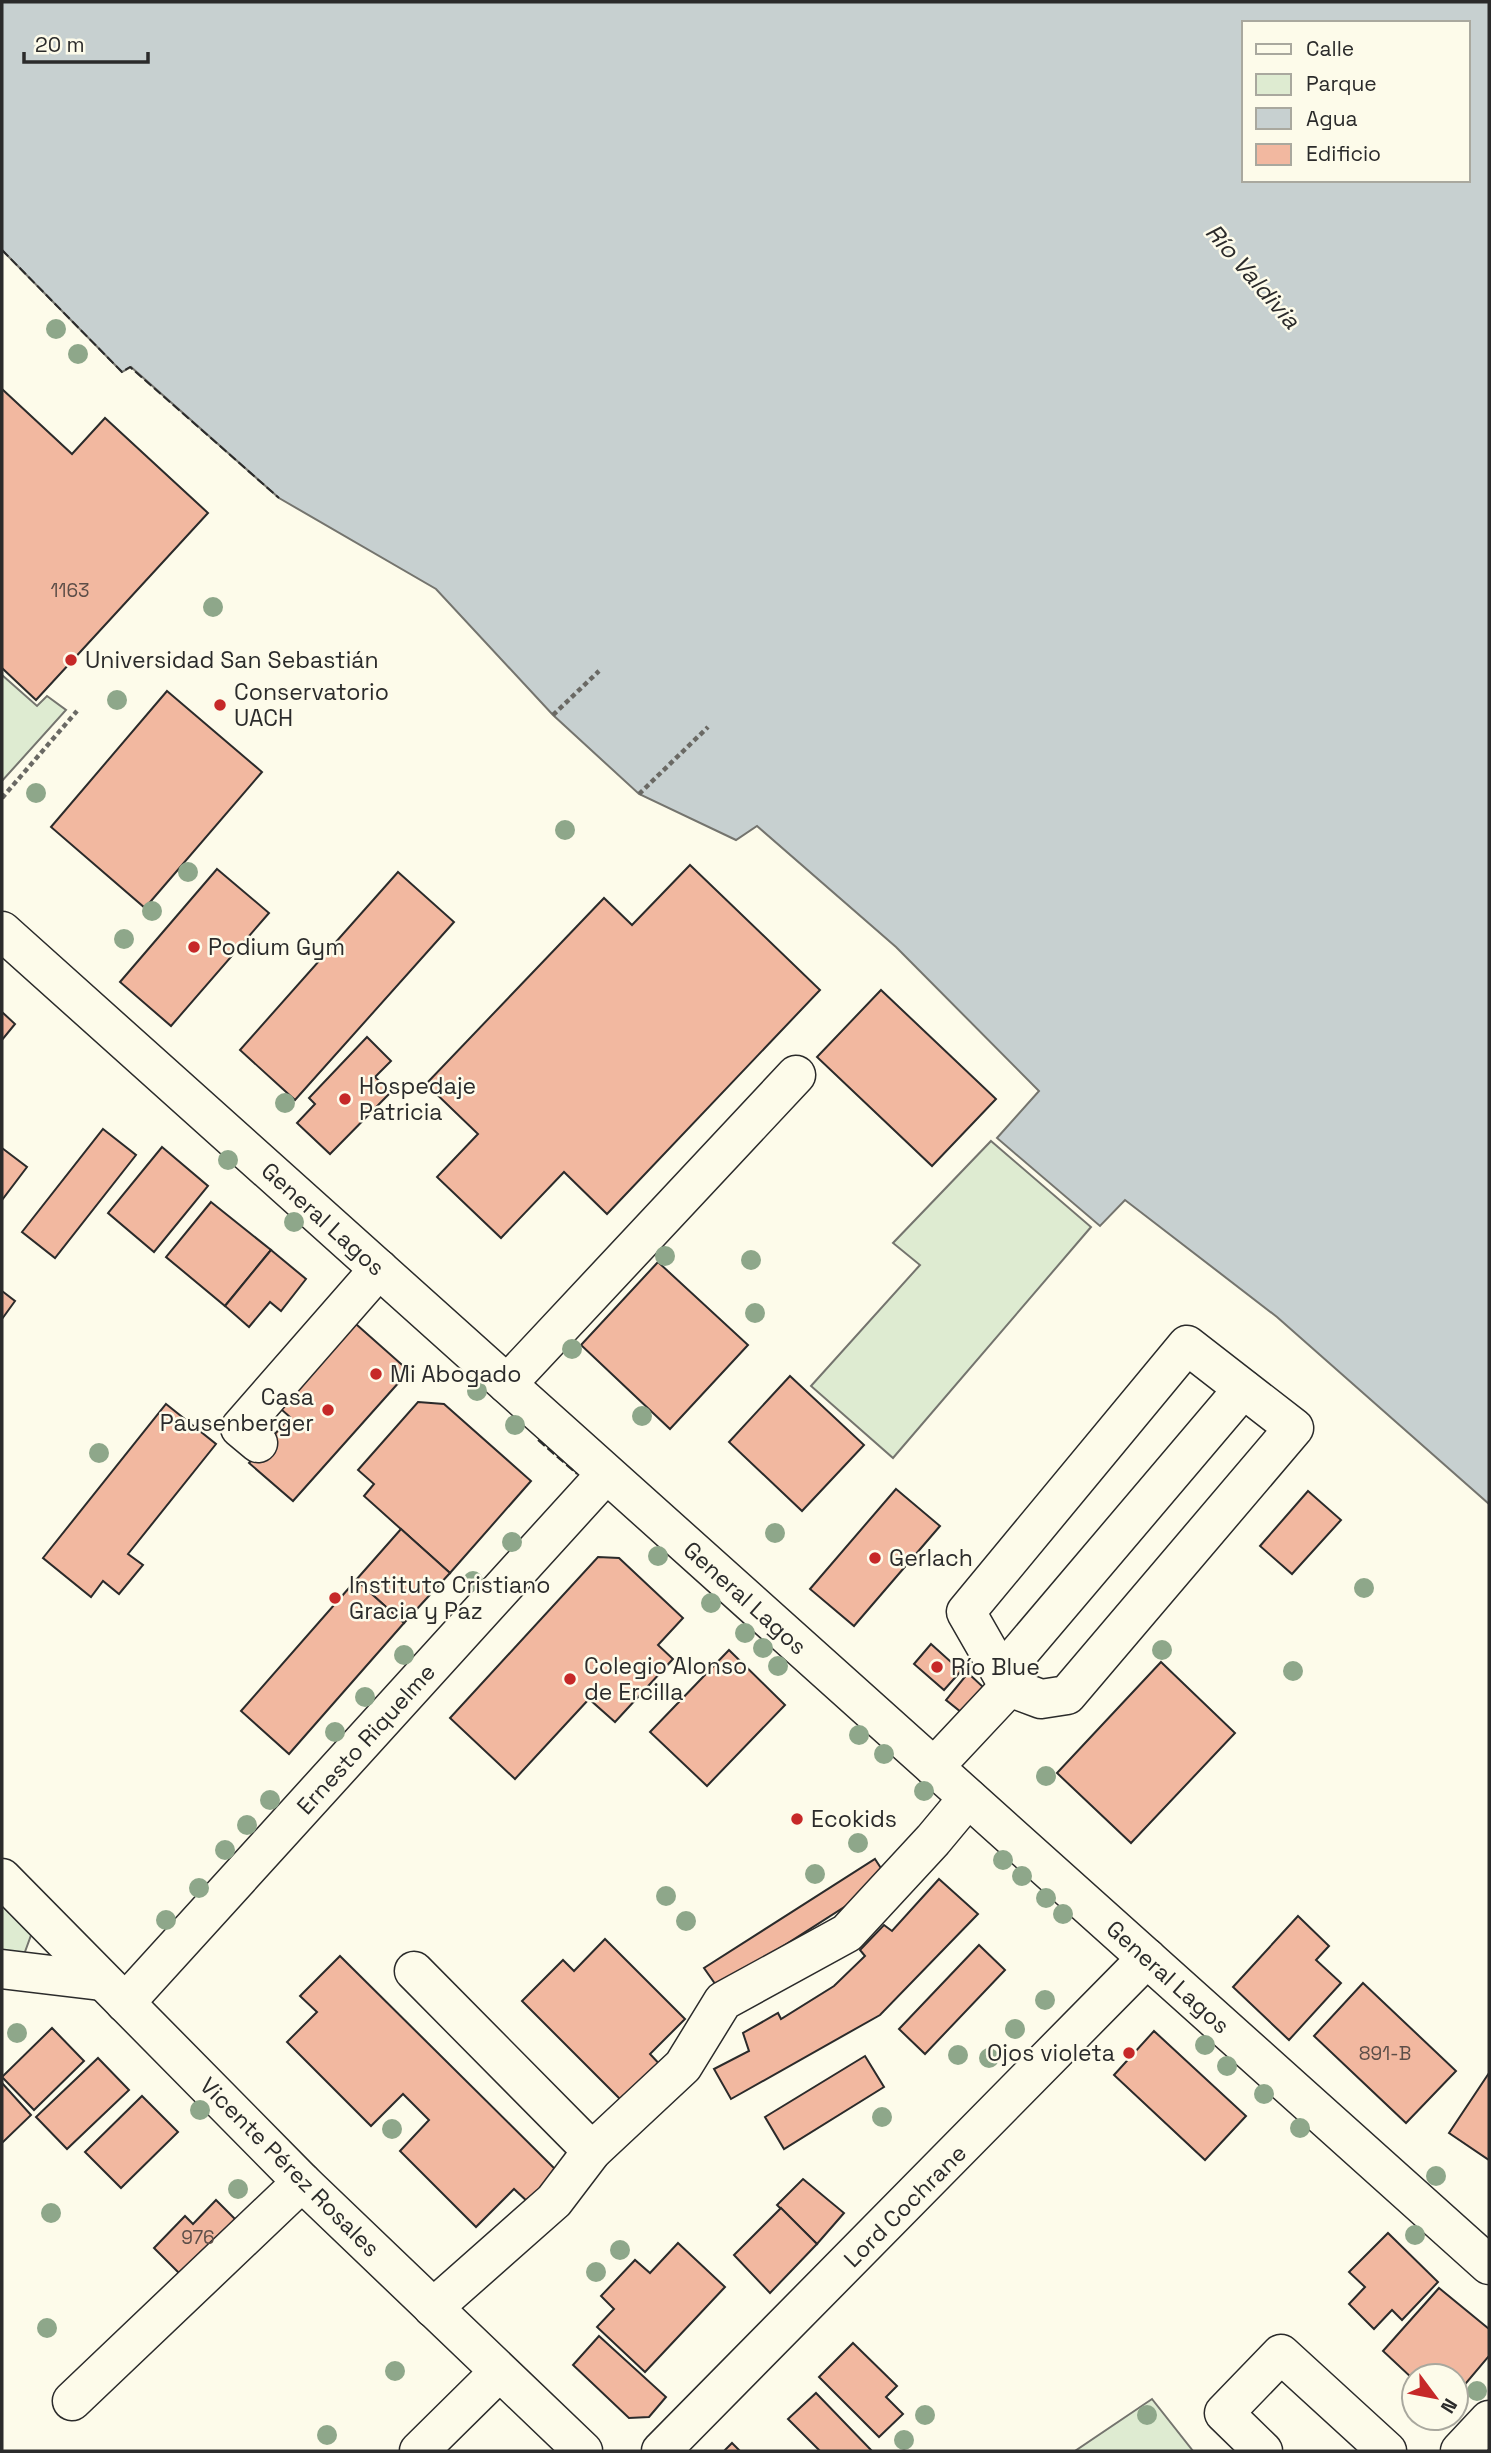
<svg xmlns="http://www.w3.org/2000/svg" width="1491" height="2453" font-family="'Space Grotesk',sans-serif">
<rect width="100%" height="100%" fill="#fdfbea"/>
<g fill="#deebd1" stroke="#74746e" stroke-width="2">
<path d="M2,675L37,706L47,696L66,710L2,781Z"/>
<path d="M991,1141L1091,1227L893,1458L811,1386L920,1265L893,1243Z"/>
<path d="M2,1899L34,1927L22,1960L2,1957Z"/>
<path d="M1152,2399L1193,2451H1075Z"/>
</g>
<path fill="#c7d0d0" stroke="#74746e" stroke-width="2" fill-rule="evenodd" d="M2,2H1489V1504L1277,1317L1125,1200L1100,1226L997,1138L1039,1091L896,947L757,826L736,840L639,794L553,715L436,589L279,498L131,367L122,372L2,250ZM1244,23H1468V180H1244Z"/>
<g fill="#f2b8a0" stroke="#2b2b2b" stroke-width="2">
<path d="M2,389L72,454L105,418L208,513L36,700L2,668Z"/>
<path d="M167,691L262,772L145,908L51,827Z"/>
<path d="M690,865L820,990L607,1214L564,1172L501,1238L437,1177L478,1134L426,1084L604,898L632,925Z"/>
<path d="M217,869L269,913L171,1026L120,982Z"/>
<path d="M398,872L454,922L295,1100L240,1050Z"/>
<path d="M881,990L996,1099L932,1166L817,1057Z"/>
<path d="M2,1012L15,1024L2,1040Z"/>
<path d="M367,1037L391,1061L375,1077L391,1092L330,1154L297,1123L315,1104L309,1098Z"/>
<path d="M103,1129L136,1155L55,1258L22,1232Z"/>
<path d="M162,1147L208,1186L154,1252L108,1213Z"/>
<path d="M2,1148L27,1167L2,1200Z"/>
<path d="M211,1202L271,1250L225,1306L166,1257Z"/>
<path d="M271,1250L306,1279L281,1311L270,1302L249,1327L225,1306Z"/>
<path d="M658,1262L748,1345L670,1429L581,1345Z"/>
<path d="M2,1291L15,1301L2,1319Z"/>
<path d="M348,1317L409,1371L293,1501L249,1463L290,1417L273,1402Z"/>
<path d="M790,1376L864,1445L802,1511L729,1442Z"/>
<path d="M418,1402L444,1404L531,1481L450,1573L364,1496L374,1484L358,1470Z"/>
<path d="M166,1404L216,1444L128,1554L143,1565L119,1594L103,1581L91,1597L43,1558Z"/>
<path d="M896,1489L940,1526L854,1626L810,1589Z"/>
<path d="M1308,1491L1341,1520L1292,1574L1260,1546Z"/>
<path d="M401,1529L450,1573L404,1623L356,1580Z"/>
<path d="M598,1557L619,1558L683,1618L658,1645L673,1659L615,1722L589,1699L515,1779L450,1718Z"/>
<path d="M356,1580L404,1623L289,1754L241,1711Z"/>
<path d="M931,1644L961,1671L944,1690L914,1664Z"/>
<path d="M729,1650L785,1705L707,1786L650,1732Z"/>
<path d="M1161,1662L1235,1733L1131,1843L1057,1773Z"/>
<path d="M968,1673L983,1687L961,1712L946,1700Z"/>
<path d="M875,1859L888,1879L718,1988L704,1968Z"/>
<path d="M939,1879L978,1914L880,2015L731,2099L714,2069L749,2051L743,2033L778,2013L781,2019L834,1986L865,1956L860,1950L884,1925L892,1931Z"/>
<path d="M1298,1916L1329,1946L1316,1960L1341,1983L1289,2040L1233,1987Z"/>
<path d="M605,1939L685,2019L650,2054L665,2070L628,2107L522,2001L563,1960L574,1971Z"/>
<path d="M979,1945L1005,1970L925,2054L899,2029Z"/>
<path d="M340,1956L559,2173L529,2203L514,2189L476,2227L400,2151L429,2120L403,2094L371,2126L287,2042L317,2012L300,1996Z"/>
<path d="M1363,1983L1456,2071L1406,2123L1314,2036Z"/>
<path d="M52,2028L84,2061L34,2110L2,2077Z"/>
<path d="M1154,2031L1246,2116L1205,2160L1114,2075Z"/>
<path d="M865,2056L884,2087L784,2149L765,2117Z"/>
<path d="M98,2058L129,2090L67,2149L36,2117Z"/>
<path d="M1489,2073V2160L1449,2133Z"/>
<path d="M2,2083L31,2115L2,2143Z"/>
<path d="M142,2096L178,2132L121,2188L85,2152Z"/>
<path d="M803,2179L844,2213L817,2244L777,2205Z"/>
<path d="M216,2200L242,2226L187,2281L154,2248L185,2216L193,2224Z"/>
<path d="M781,2208L817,2244L770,2293L734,2255Z"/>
<path d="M1388,2233L1438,2282L1402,2320L1392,2310L1374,2329L1349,2304L1365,2287L1349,2272Z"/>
<path d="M678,2243L725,2287L645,2372L597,2327L614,2309L601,2296L635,2260L650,2273Z"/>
<path d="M1439,2288L1489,2329V2356L1456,2395V2376H1414V2380L1383,2351Z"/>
<path d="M599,2336L666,2397L649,2417L629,2418L573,2365Z"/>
<path d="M853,2343L897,2386L886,2397L903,2414L879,2437L819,2377Z"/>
<path d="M816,2393L872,2451H820L788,2419Z"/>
<path d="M732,2443L740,2451H724Z"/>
</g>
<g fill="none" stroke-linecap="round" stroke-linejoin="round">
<g stroke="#2b2b2b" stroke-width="41">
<g id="minor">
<path d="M1187,1345L1294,1428L1067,1695L1041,1699L1009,1687L966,1612Z"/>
<path d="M507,1384L796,1075"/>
<path d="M258,1443L240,1428L379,1269"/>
<path d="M1002,1673L1243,1389"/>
<path d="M934,1767L1009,1687"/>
<path d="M2,1969L101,1981"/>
<path d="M414,1971L592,2151"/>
<path d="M125,2003L606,1474"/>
<path d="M433,2308L554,2201L592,2151L683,2066L723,2001L847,1933L933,1840L968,1798"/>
<path d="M72,2401L302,2182"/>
<path d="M419,2451L499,2372"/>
<path d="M661,2451L1147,1958"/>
<path d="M1263,2451L1224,2413L1281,2354L1387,2451"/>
<path d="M1460,2451L1489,2420"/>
</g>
</g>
<g stroke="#2b2b2b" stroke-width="41">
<g id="major">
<path d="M2,931L1489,2265"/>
<path d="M2,1878L302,2182L583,2451"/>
</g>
</g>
<g stroke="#6a6964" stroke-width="4.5" stroke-dasharray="5 3.5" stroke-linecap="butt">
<path d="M553,715L599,671"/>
<path d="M639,794L708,727"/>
<path d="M2,798L77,711"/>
</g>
<use href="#minor" stroke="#fdfbea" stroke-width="38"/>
<use href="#major" stroke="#fdfbea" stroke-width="38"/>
<g stroke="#2b2b2b" stroke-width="2" stroke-dasharray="9 3.5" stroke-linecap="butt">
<path d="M2,250L122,372L130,367L279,498"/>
<path d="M538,1440L577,1474"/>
</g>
</g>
<g fill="#8ea78a">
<circle cx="56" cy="329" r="10"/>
<circle cx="78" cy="354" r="10"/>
<circle cx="213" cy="607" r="10"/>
<circle cx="117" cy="700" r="10"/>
<circle cx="36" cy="793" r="10"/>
<circle cx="565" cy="830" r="10"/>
<circle cx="188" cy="872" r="10"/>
<circle cx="152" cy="911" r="10"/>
<circle cx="124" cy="939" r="10"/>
<circle cx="285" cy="1103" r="10"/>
<circle cx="228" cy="1160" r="10"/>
<circle cx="294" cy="1222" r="10"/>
<circle cx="665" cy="1256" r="10"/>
<circle cx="751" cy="1260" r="10"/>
<circle cx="755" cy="1313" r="10"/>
<circle cx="572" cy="1349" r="10"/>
<circle cx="477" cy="1391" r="10"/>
<circle cx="642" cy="1416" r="10"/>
<circle cx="515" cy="1425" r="10"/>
<circle cx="99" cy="1453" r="10"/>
<circle cx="775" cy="1533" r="10"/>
<circle cx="512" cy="1542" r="10"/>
<circle cx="658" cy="1556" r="10"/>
<circle cx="473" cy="1581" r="10"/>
<circle cx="1364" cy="1588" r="10"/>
<circle cx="711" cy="1603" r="10"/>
<circle cx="745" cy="1633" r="10"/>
<circle cx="763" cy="1648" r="10"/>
<circle cx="1162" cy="1650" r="10"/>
<circle cx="404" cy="1655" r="10"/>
<circle cx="778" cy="1666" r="10"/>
<circle cx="1293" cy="1671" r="10"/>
<circle cx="365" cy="1697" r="10"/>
<circle cx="335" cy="1732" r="10"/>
<circle cx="859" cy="1735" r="10"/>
<circle cx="884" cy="1754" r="10"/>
<circle cx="1046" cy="1776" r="10"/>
<circle cx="924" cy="1791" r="10"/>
<circle cx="270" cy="1800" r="10"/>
<circle cx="247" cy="1825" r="10"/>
<circle cx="858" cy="1843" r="10"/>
<circle cx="225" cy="1850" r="10"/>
<circle cx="1003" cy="1860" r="10"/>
<circle cx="815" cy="1874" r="10"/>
<circle cx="1022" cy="1876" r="10"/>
<circle cx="199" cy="1888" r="10"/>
<circle cx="666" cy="1896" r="10"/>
<circle cx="1046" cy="1898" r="10"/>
<circle cx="1063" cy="1914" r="10"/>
<circle cx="166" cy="1920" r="10"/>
<circle cx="686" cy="1921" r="10"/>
<circle cx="1045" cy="2000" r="10"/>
<circle cx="1015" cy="2029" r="10"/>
<circle cx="17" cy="2033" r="10"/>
<circle cx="1205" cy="2045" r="10"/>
<circle cx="958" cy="2055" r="10"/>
<circle cx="989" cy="2058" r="10"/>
<circle cx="1227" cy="2066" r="10"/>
<circle cx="1264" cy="2094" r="10"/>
<circle cx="200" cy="2110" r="10"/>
<circle cx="882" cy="2117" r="10"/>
<circle cx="1300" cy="2128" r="10"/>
<circle cx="392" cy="2129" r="10"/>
<circle cx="1436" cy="2176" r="10"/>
<circle cx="238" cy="2189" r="10"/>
<circle cx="51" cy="2213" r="10"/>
<circle cx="1415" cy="2235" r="10"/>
<circle cx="620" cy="2250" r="10"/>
<circle cx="596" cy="2272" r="10"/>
<circle cx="47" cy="2328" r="10"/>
<circle cx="395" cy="2371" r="10"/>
<circle cx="1477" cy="2391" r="10"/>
<circle cx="925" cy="2415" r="10"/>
<circle cx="1147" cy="2415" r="10"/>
<circle cx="327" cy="2435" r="10"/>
<circle cx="904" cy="2440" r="10"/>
</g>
<g fill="#c62828" stroke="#fdfbea" stroke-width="2.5">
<circle cx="71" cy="660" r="7"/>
<circle cx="220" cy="705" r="7"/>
<circle cx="194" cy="947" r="7"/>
<circle cx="345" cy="1099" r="7"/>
<circle cx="376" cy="1374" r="7"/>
<circle cx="328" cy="1410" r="7"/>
<circle cx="875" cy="1558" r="7"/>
<circle cx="335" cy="1598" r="7"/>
<circle cx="937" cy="1667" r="7"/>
<circle cx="570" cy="1679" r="7"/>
<circle cx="797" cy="1819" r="7"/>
<circle cx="1129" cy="2053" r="7"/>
</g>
<g text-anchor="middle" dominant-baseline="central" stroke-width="5" stroke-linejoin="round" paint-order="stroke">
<g font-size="19" fill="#5d4e48">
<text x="70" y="590">1163</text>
<text x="1385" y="2053">891-B</text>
<text x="198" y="2237">976</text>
</g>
<g font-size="23" fill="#2b2b2b" stroke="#fdfbea" text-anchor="start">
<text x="85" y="660">Universidad San Sebastián</text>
<text x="234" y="692">Conservatorio<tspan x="234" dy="26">UACH</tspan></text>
<text x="208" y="947">Podium Gym</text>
<text x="359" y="1086">Hospedaje<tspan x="359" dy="26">Patricia</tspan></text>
<text x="390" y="1374">Mi Abogado</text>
<text x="314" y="1397" text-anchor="end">Casa<tspan x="314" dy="26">Pausenberger</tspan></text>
<text x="889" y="1558">Gerlach</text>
<text x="349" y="1585">Instituto Cristiano<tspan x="349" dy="26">Gracia y Paz</tspan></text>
<text x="584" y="1666">Colegio Alonso<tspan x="584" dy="26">de Ercilla</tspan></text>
<text x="951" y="1667">Río Blue</text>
<text x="811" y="1819">Ecokids</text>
<text x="1115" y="2053" text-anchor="end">Ojos violeta</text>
</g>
<g font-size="23" fill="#2b2b2b" stroke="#fdfbea">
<text transform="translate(323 1219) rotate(42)">General Lagos</text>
<text transform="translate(745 1598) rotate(42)">General Lagos</text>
<text transform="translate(366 1739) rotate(-48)">Ernesto Riquelme</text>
<text transform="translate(1168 1977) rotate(42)">General Lagos</text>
<text transform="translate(290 2167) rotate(45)">Vicente Pérez Rosales</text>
<text transform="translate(905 2206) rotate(-45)">Lord Cochrane</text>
</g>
<g font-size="24" font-style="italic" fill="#2b2b2b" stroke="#fdfbea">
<text transform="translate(1253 276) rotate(49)">Río Valdivia</text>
</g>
</g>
<rect width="1491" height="2453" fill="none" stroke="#2b2b2b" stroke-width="7"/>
<rect x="1242" y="21" width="228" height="161" fill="#fdfbea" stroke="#a9a89e" stroke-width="2"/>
<rect x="1256" y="44" width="35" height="10" fill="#fdfbea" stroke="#a9a89e" stroke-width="2"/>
<text x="1306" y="56" font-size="21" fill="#2b2b2b">Calle</text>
<rect x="1256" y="74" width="35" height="21" fill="#deebd1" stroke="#a9a89e" stroke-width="2"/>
<text x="1306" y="91" font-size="21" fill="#2b2b2b">Parque</text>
<rect x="1256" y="108" width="35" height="21" fill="#c7d0d0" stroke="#a9a89e" stroke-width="2"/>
<text x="1306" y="126" font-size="21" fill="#2b2b2b">Agua</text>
<rect x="1256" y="144" width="35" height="21" fill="#f2b8a0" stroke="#a9a89e" stroke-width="2"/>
<text x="1306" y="161" font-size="21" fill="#2b2b2b">Edificio</text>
<g transform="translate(1435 2397) rotate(122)"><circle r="33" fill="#fdfbea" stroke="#a9a89e" stroke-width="2"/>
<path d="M0-5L12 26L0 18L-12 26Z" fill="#c62828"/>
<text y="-10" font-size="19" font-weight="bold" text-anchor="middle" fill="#2b2b2b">N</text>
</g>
<path d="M24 52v10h124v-10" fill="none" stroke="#2b2b2b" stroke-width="3.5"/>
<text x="35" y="52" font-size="21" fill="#2b2b2b" stroke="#fdfbea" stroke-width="5" paint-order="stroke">20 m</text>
</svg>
